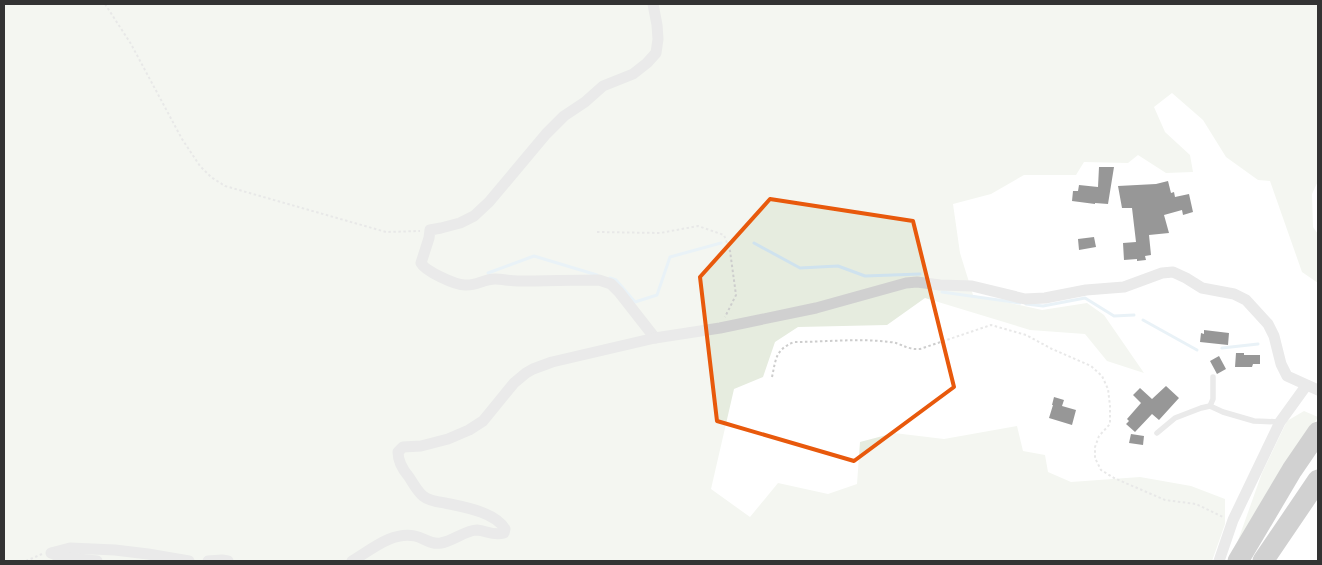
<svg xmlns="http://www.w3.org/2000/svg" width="1322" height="565" font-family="Quicksand,sans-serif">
<rect width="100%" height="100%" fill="#fff"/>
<g fill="#e6ecdf">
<path d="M4,4H1318V181L1312,194L1313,227L1318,234V283L1302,272L1270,181L1258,180L1226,157L1203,120L1172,93L1154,107L1165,132L1190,155L1193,172L1166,173L1138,155L1128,163L1084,162L1076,175H1024L991,194L953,204L960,253L973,295L1042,310L1087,303L1104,315L1144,373L1107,361L1085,334L1030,330L925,298L887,325L798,327L775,342L763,377L734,389L711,489L750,517L778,483L828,494L857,484L860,442L894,433L944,439L1017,426L1023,451L1045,455L1048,472L1071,482L1140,477L1191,486L1225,499V524L1212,561H4Z"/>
<path d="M1304,411L1318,417L1231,560L1262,473L1287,421Z"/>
</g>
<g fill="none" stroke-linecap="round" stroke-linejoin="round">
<g stroke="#cfe2ee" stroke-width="3">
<path d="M754,243L800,268L838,266L865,276L920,274"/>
<path d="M488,273L534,256L597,275"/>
<path d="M610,278L616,280L635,302L657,295L670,257L721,243"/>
<path d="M942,292L1020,303"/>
<path d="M1026,304L1043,306L1085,298L1114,316L1134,315"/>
<path d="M1143,320L1197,350"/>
<path d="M1222,348L1258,344"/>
</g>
</g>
<g fill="#1a1a1a">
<path d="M1099,167H1114L1108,204L1095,203V204L1072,201L1073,191H1078L1079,185L1098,187Z"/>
<path d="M1168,181L1171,193L1174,192L1175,197L1189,194L1193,212L1183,215L1182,210L1164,215L1169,233L1149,235L1151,255L1145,256L1146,260L1137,261V259L1124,260L1123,243L1136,242L1132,208H1122L1118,186L1156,184Z"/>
<path d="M1094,237L1096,247L1079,250L1078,239Z"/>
<path d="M1204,330L1229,333L1228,345L1200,342L1201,333L1204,334Z"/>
<path d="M1236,353H1244V355H1260V364H1253L1252,367H1235Z"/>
<path d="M1219,356L1226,369L1217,374L1210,361Z"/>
<path d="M1166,386L1179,398L1159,420L1152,414L1135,432L1126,424L1129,421L1127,419L1141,403L1133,395L1140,388L1152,399Z"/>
<path d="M1054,397L1064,400L1062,406L1076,410L1072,425L1049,418L1053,405H1052Z"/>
<path d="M1131,434L1144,436L1143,445L1129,443Z"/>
</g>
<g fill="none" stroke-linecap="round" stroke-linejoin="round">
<g stroke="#cdcdcd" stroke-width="2" stroke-dasharray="2.5 2.5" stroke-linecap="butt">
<path d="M105,4L131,44L182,139L200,166L211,177L225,186L386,232L420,231"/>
<path d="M597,232L660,233L698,226L724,235L730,251L736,295L725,317"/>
<path d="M772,377C776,359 775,350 794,342C826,342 859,338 890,342C902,343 906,350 920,349L991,325L1026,335L1052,349L1091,366L1102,376L1108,389L1110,406V424L1099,436L1095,447V458L1101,470L1114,478L1165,500L1196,504L1223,517"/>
<path d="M26,561L42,554"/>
</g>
<g stroke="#d0d0d0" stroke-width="5.5">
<path d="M1210,406L1213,399V377"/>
<path d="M1157,433L1175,418L1201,408L1210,406L1223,412L1254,421L1280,422"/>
</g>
<g stroke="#d0d0d0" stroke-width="11">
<path d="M653,4L657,25L658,39L656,53L647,63L633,74L603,86L585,102L564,116L546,134L489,202L474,216L460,223L441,228L430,230L429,238L421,263C425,271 455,285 465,285C476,286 484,279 495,279C502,279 510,281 518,281C545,281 572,280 599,280L611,284L619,292L655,338"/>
<path d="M51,553L70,548L115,550L148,554L189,561"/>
<path d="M52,553L59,557L97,561"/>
<path d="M208,561L222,560L228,561"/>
<path d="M352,561C371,550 392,531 415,536C425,538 430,545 441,543C453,541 466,530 477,530C487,531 493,536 504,533L505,529C495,512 464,507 445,503C438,502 429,501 423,496C417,491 413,483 409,477C403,470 398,462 398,452L403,447L421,446L448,439L469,430L483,421L514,383L526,373L533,369L552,362L655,338L720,328L816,308L906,283L917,282L940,285L972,286L1025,299L1045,298L1086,290L1124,287L1162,273L1173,272L1186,278L1202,288L1234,294L1246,300L1268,324L1274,336L1281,364L1287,376L1318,390"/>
<path d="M1219,561L1233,520L1280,422L1306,386"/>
</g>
<g stroke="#9a9a9a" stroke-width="21">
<path d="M1238,561L1292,470L1318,432"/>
<path d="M1263,561L1318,480"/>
</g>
</g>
<path d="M0 0H1322V565H0ZM770,199L913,221L954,387L854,461L717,421L700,277Z" fill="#fff" fill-opacity=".55" fill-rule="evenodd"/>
<path fill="none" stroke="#e8590c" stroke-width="4" stroke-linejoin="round" d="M770,199L913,221L954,387L854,461L717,421L700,277Z"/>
<rect width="1322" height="565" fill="none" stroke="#333333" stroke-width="10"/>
</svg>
